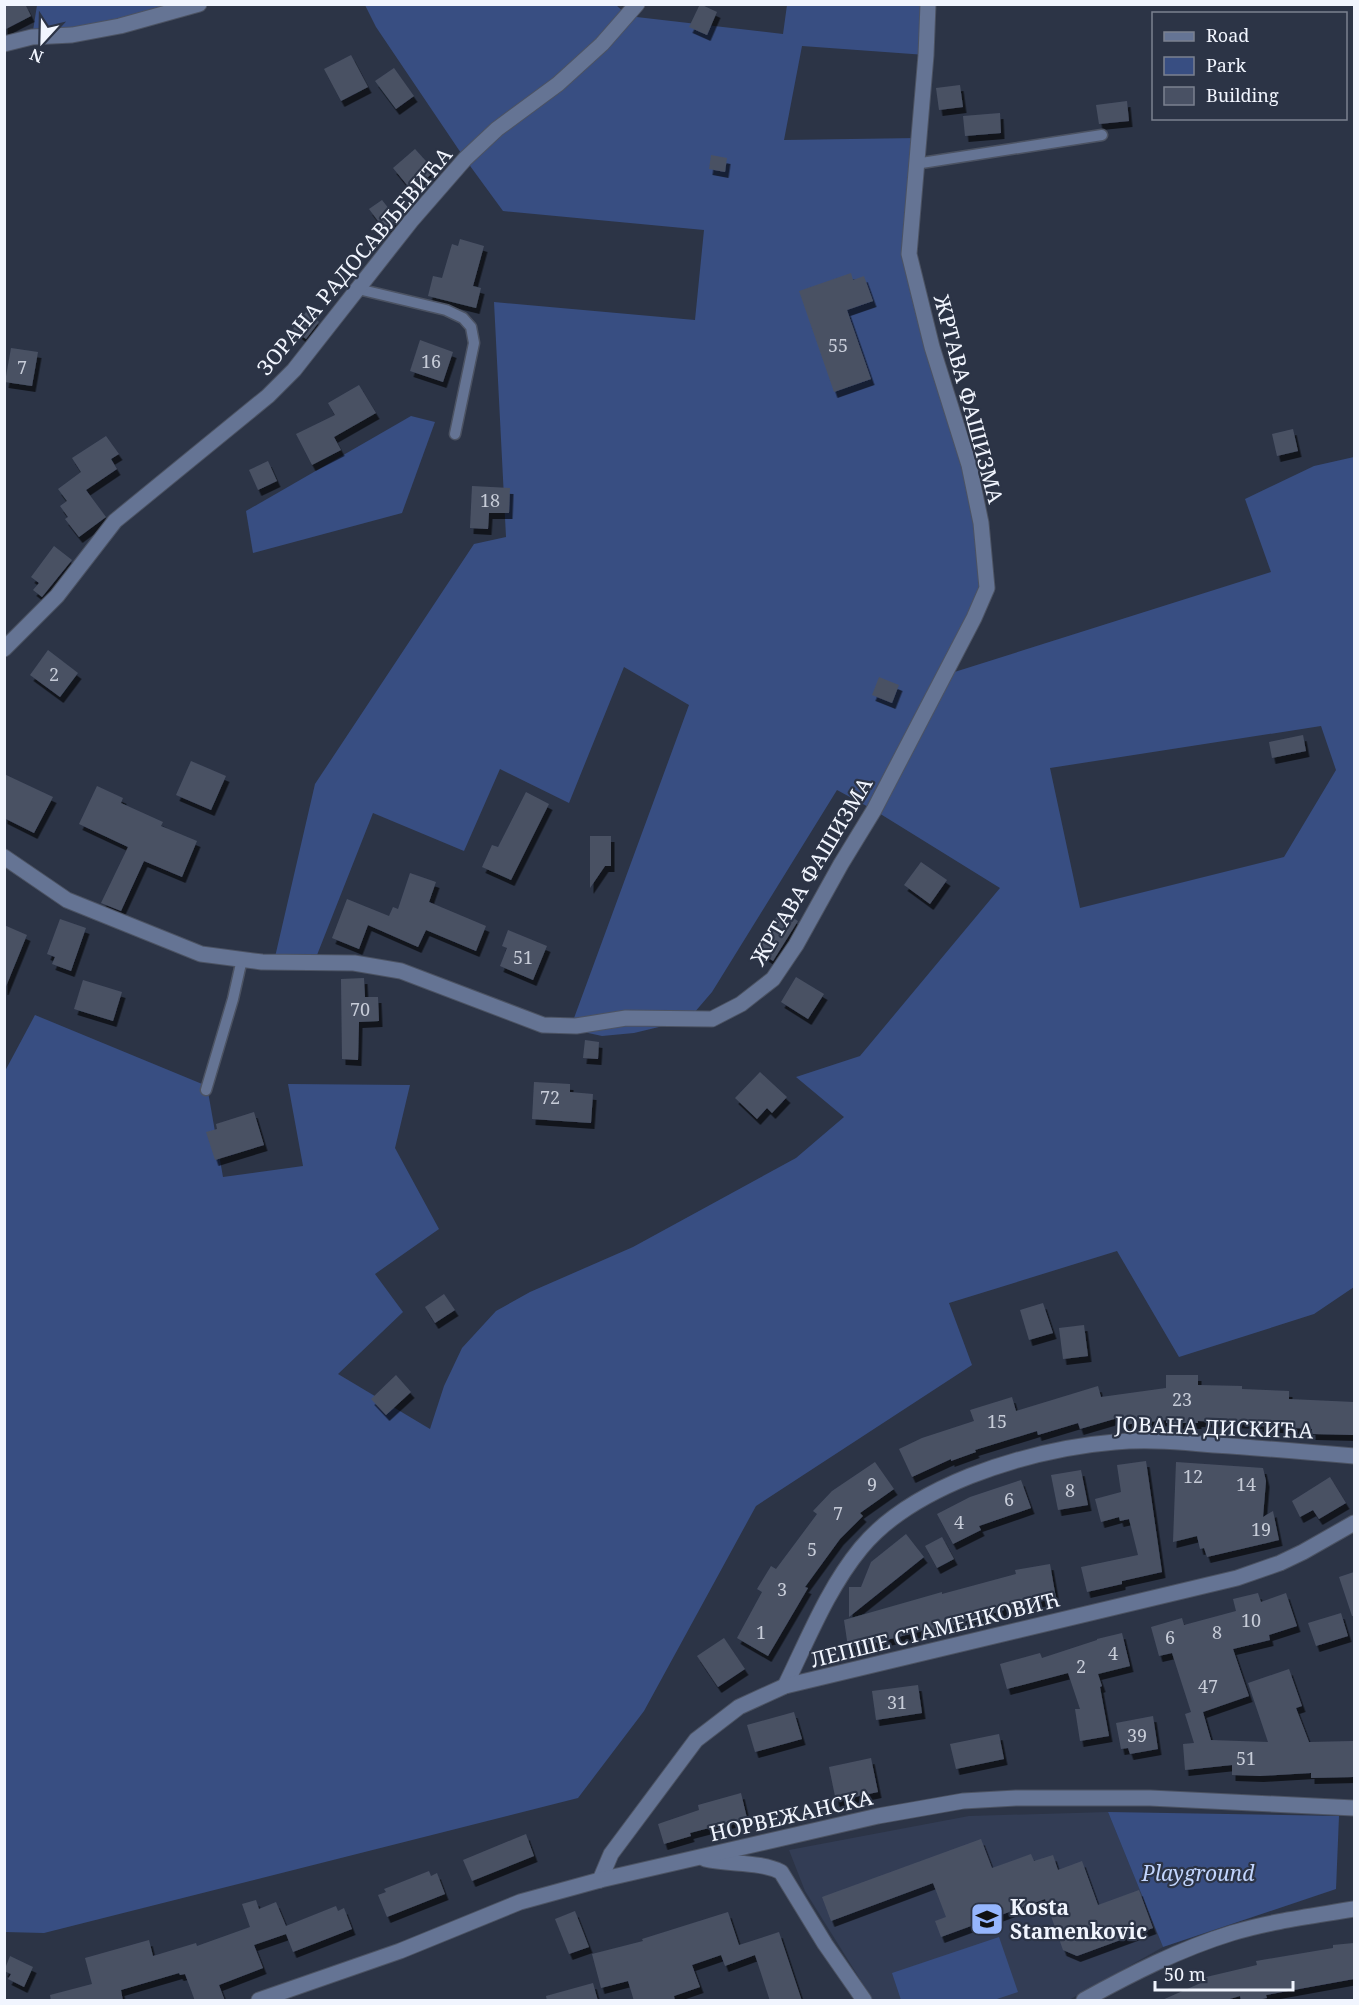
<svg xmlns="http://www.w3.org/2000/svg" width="1359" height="2005" font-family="'Noto Serif',serif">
<defs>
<filter id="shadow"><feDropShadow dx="3.5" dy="6" stdDeviation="0" flood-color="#0009"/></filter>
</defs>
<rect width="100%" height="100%" fill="#2c3446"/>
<path fill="#333d55" d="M1108,1812L1163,1947L1069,2000H873L805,1891L789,1850L969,1816Z"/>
<g fill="#384e82" fill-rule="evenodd">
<path d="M37,5H199L32,37Z"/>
<path d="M365,5H616L628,16L783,34L787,5H928L926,55L802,46L784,140L918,138L909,254L969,465L987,588L945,675L1271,572L1245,499L1314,466L1354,457V1287L1314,1314L1179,1357L1117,1251L949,1303L972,1365L756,1506L644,1711L578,1798L44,1933L5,1932L4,1073L35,1015L207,1086L223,1177L303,1166L288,1084L410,1085L395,1148L439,1229L375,1274L403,1312L338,1374L430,1429L444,1386L462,1348L496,1311L530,1292L633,1247L796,1158L844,1117L796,1077L860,1056L1000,888L874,810L837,790L712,992L688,1020L634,1033L602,1036L570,1029L689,705L624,667L569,803L500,769L464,851L373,813L317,955L275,957L315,784L474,544L506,537L494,302L695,320L704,230L503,211L465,159L376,27ZM1321,726L1336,770L1284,857L1080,908L1050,768Z"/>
<path d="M411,416L435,422L402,513L253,553L246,511Z"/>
<path d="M1108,1812L1339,1816L1336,1889L1163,1947Z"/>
<path d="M999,1937L1018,1992L994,2000H901L892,1973Z"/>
</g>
<g fill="#495164" filter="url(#shadow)">
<path d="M4,4H25L31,16L4,30Z"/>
<path d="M700,4L717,12L707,35L689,27Z"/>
<path d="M351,55L368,87L341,101L324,69Z"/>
<path d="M394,68L414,96L396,109L375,81Z"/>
<path d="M960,85L963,107L939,110L936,88Z"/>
<path d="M1127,101L1129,121L1099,124L1096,105Z"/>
<path d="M1000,113L1001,133L965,136L963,116Z"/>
<path d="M415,149L435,171L412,191L393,168Z"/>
<path d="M711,155L727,158L725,172L709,169Z"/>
<path d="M382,200L397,219L384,229L369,209Z"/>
<path d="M460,239L484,246L473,286L481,288L476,308L428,296L433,276L442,278L452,244L458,246Z"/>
<path d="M851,273L853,280L864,276L873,301L847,310L871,379L834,392L799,291Z"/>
<path d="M306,312L319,322L306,339L293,329Z"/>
<path d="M420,340L453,352L443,382L410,371Z"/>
<path d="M11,348L38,352L32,386L5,382Z"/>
<path d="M359,385L376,413L334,437L341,450L312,465L296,434L335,415L328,403Z"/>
<path d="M1293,429L1298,451L1277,456L1272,434Z"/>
<path d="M106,436L119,454L111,459L117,469L86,490L106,517L79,537L65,519L68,517L60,506L67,501L58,489L81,472L72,458Z"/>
<path d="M268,461L277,481L258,490L249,470Z"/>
<path d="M472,486L510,488L509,513H489L488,529L470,528Z"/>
<path d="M54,546L72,560L42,597L33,590L39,583L31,577Z"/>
<path d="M48,650L78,673L60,697L30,675Z"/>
<path d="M879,677L899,685L892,703L872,695Z"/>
<path d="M1303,735L1306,751L1272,758L1269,742Z"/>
<path d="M191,761L226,776L211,810L176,795Z"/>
<path d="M4,774L53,797L34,833L4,818Z"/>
<path d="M97,786L123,798L121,803L163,822L161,826L197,841L182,877L144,861L121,911L101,903L128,847L79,824Z"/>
<path d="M526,792L549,804L511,880L482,867L492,845L498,847Z"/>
<path d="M590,836H611V866H605L590,888Z"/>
<path d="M921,862L947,880L930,904L904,885Z"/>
<path d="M410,873L436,882L429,902L486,926L476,951L426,930L418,947L368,925L359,949L332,938L347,899L389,916L393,907L398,909Z"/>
<path d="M781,910L798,921L773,961L756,949Z"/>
<path d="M60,919L86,928L71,971L52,964L55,957L47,954Z"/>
<path d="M4,925L27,935L5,989H4Z"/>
<path d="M508,930L547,946L533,980L500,966L507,948L502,946Z"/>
<path d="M796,977L824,994L808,1019L781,1002Z"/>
<path d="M364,978L365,997H378L379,1021L359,1022L358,1060L342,1059L341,979Z"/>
<path d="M83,980L122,992L113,1021L74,1009Z"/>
<path d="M585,1040L599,1042L598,1059L583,1058Z"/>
<path d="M760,1072L787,1097L772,1113L767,1108L757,1119L735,1098Z"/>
<path d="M534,1082L570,1084V1092L593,1094L591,1123L532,1119Z"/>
<path d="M254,1112L264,1145L215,1160L206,1132L217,1129L216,1124Z"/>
<path d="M444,1294L455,1310L435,1323L425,1307Z"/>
<path d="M1043,1303L1053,1333L1029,1340L1020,1310Z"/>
<path d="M1084,1325L1088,1356L1063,1359L1059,1328Z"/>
<path d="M396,1375L411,1392L386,1415L371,1399Z"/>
<path d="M1166,1375H1198V1385L1242,1386V1389L1289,1391V1399L1354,1402V1435L1312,1434V1429L1259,1426V1423L1198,1421V1423H1166V1420L1122,1425L1121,1417L1080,1429L1078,1423L1038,1435L1037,1431L975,1450L976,1452L951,1461V1459L912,1477L899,1449L922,1438L974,1421L970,1410L1012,1397L1016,1411L1098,1386L1101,1397L1166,1388Z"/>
<path d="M1146,1461L1162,1572L1122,1581V1584L1087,1592L1081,1567L1138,1555L1129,1519L1120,1521L1119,1517L1101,1522L1095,1499L1121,1492L1117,1465Z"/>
<path d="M875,1462L894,1489L860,1513L863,1516L840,1539L805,1587L808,1588L768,1656L737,1638L762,1592L757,1589L771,1566L776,1569L817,1514L813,1511L832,1491Z"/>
<path d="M1176,1462L1263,1468L1266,1481L1263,1517L1273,1511L1279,1540L1207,1557L1204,1548L1200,1549L1197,1536L1173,1542Z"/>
<path d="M1081,1470L1088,1505L1058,1510L1051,1475Z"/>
<path d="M1330,1477L1346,1503L1319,1519L1313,1510L1300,1517L1292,1501Z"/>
<path d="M1021,1480L1031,1508L979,1526L981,1530L953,1544L937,1514L970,1497Z"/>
<path d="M906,1534L924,1557L849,1617V1587H861L871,1562Z"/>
<path d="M942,1537L954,1559L937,1568L925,1546Z"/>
<path d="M1050,1564L1056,1598L1003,1608L1004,1610L926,1633L925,1630L879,1642L848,1647L844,1620L942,1592V1594L1016,1574L1015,1570Z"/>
<path d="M1354,1572V1616H1352L1339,1577Z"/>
<path d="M1258,1593L1261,1602L1286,1593L1297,1626L1269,1635L1270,1640L1233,1649L1249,1696L1203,1712L1211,1740L1268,1742L1248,1683L1289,1669L1302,1706L1296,1708L1309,1742L1353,1741L1354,1777L1311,1778V1773L1260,1776L1232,1775V1765L1185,1770L1183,1744L1194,1743L1185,1714L1191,1712L1172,1653L1159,1656L1151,1627L1182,1618L1184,1625L1236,1611L1233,1599Z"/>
<path d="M1341,1613L1348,1636L1316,1646L1308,1623Z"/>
<path d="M1122,1633L1130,1666L1098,1674L1102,1686L1100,1687L1109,1736L1080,1741L1075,1709H1080L1068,1673L1007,1689L1000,1664L1040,1653L1042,1658L1097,1640V1639Z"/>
<path d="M724,1638L745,1669L718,1687L697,1656Z"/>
<path d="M918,1685L922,1713L876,1720L872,1691Z"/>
<path d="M794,1712L802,1739L755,1752L747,1725Z"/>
<path d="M1153,1716L1158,1749L1130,1754L1128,1748L1121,1749L1116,1723Z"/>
<path d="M999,1734L1004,1759L956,1769L950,1744Z"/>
<path d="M871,1758L878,1792L836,1801L829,1767Z"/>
<path d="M741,1793L747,1818L690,1833L691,1836L664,1844L658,1824L699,1810L698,1805Z"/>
<path d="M526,1834L534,1856L472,1881L463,1860Z"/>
<path d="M981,1839L992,1868L1031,1854L1034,1861L1053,1855L1058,1870L1082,1861L1098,1905L1139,1890L1153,1928L1077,1956L1063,1950L1045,1899L941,1937L935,1921L946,1917L933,1883L831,1921L822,1897Z"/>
<path d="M429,1871L431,1876L437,1873L445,1894L387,1917L378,1895L386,1892L384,1889Z"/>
<path d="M256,1900L259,1909L276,1902L286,1926L336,1906L338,1911L344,1908L352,1929L293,1952L286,1934L254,1945L263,1968L219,1985L225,2001H195L185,1974L180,1975L179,1973L121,1990L123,2001H51L50,1995L92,1984L85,1958L149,1940L153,1956L196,1943L197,1946L250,1927L242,1904Z"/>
<path d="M575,1911L589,1947L569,1954L555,1919Z"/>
<path d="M728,1912L739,1945L779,1932L802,2001H770L755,1955L725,1966L721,1955L692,1965L700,1987L674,1996L675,2001H634L628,1981L601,1988L592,1954L643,1941L642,1939Z"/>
<path d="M1354,1943V1979L1266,1995L1267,1998L1253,2001H1241L1240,1996L1223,2001H1160L1203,1982L1202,1978L1257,1965L1256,1961L1333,1948V1945Z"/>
<path d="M10,1956L33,1967L24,1987L8,1979L11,1974L4,1971Z"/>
<path d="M593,1983L598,2001H547L546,1996Z"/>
</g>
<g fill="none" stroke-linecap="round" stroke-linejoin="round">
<g stroke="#4c5363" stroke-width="13">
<g id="lane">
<path d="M915,164L1102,135"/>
<path d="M358,289L446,310L463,318L471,327L474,343L455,434"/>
<path d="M206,1090L233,999L242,959"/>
</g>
</g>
<g stroke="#4c5363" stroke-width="17">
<g id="street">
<path d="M4,44L32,37L72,35L120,26L199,4"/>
<path d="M4,649L57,596L115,521L268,396L294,370L411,221L465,159L497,129L558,84L602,44L637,4"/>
<path d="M4,857L67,900L201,954L262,962L354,963L401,971L543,1025L576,1026L626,1018L712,1019L741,1004L773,979L796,945L841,864L874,810L974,618L987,588L981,523L969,465L932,347L909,254L926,55L928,4"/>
<path d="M785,1686C808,1639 828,1588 861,1548C889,1514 930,1492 970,1476C1017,1458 1065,1446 1115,1442C1148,1439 1182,1442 1214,1445C1261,1448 1308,1452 1354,1456"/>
<path d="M705,1859C729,1865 759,1861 781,1872L825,1944L864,2000"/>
<path d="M600,1880L611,1854L696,1740L739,1707L785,1686L1237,1578L1280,1563L1303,1552L1354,1523"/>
<path d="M259,2000L400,1951L520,1902L600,1880L878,1816L963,1801L1016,1798H1150L1354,1808"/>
<path d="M1084,2000C1131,1974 1180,1949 1232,1933C1272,1921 1313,1916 1354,1909"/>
</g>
</g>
<use href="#lane" stroke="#657494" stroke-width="10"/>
<use href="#street" stroke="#657494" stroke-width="15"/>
</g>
<defs>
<g id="school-square" transform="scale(1.725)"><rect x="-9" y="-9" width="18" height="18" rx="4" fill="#96b6fd" stroke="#2c3446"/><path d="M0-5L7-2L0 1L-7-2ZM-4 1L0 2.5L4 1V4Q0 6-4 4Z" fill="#111"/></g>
</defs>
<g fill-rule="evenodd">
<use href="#school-square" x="987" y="1919"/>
</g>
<g text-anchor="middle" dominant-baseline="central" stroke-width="4.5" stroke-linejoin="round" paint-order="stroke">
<g font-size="18" fill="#c7ccd8">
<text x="838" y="345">55</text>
<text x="431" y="361">16</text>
<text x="22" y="367">7</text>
<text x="490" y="500">18</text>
<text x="54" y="674">2</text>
<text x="523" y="957">51</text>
<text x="360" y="1009">70</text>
<text x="550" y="1097">72</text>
<text x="1182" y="1399">23</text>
<text x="997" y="1421">15</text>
<text x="1193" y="1476">12</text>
<text x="872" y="1484">9</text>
<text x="1246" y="1484">14</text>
<text x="1070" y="1490">8</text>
<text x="1009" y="1499">6</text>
<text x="838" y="1513">7</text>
<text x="959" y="1522">4</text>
<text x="1261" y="1529">19</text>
<text x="812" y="1549">5</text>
<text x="782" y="1589">3</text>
<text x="1251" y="1620">10</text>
<text x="761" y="1632">1</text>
<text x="1217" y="1632">8</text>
<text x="1170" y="1637">6</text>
<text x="1113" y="1653">4</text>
<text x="1081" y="1666">2</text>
<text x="1208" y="1686">47</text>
<text x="897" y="1702">31</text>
<text x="1137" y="1735">39</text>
<text x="1246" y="1758">51</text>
</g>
<g font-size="21" fill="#f1f5fe" stroke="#2c3446">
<text transform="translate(354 261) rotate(-50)">ЗОРАНА РАДОСАВЉЕВИЋА</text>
<text transform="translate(969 399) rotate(75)">ЖРТАВА ФАШИЗМА</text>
<text transform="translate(811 871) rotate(-59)">ЖРТАВА ФАШИЗМА</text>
<text transform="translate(1214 1427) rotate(2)">ЈОВАНА ДИСКИЋА</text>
<text transform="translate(935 1629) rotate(-14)">ЛЕПШЕ СТАМЕНКОВИЋ</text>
<text transform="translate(791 1815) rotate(-13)">НОРВЕЖАНСКА</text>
</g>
<g font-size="21" font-style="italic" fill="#c2d5fd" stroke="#2c3446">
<text x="1198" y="1873">Playground</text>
</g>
<g font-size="21" font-weight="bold" fill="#f1f5fe" stroke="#2c3446" text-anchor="start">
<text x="1010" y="1907">Kosta<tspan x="1010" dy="24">Stamenkovic</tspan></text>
</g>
</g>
<rect width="1359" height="2005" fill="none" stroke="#f1f5fe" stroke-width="12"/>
<rect x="1152" y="12" width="195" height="108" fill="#2c3446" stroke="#7b8190" stroke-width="1.5"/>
<rect x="1164" y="32" width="30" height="9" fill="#657494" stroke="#7b8190" stroke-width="1.5"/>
<text x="1206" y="42" font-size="18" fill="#f1f5fe">Road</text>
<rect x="1164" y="57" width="30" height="18" fill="#384e82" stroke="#7b8190" stroke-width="1.5"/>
<text x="1206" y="72" font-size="18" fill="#f1f5fe">Park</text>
<rect x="1164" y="87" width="30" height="18" fill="#495164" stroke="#7b8190" stroke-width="1.5"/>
<text x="1206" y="102" font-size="18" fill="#f1f5fe">Building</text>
<g transform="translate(42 42) rotate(202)" stroke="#2c3446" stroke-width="4.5" paint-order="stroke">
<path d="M0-4.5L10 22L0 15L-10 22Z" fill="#f1f5fe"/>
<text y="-9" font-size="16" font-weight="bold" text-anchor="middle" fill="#f1f5fe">N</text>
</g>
<path d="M1155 1981v9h138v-9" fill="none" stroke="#f1f5fe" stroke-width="3"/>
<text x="1164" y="1981" font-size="18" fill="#f1f5fe" stroke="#2c3446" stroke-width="4.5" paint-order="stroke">50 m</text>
</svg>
